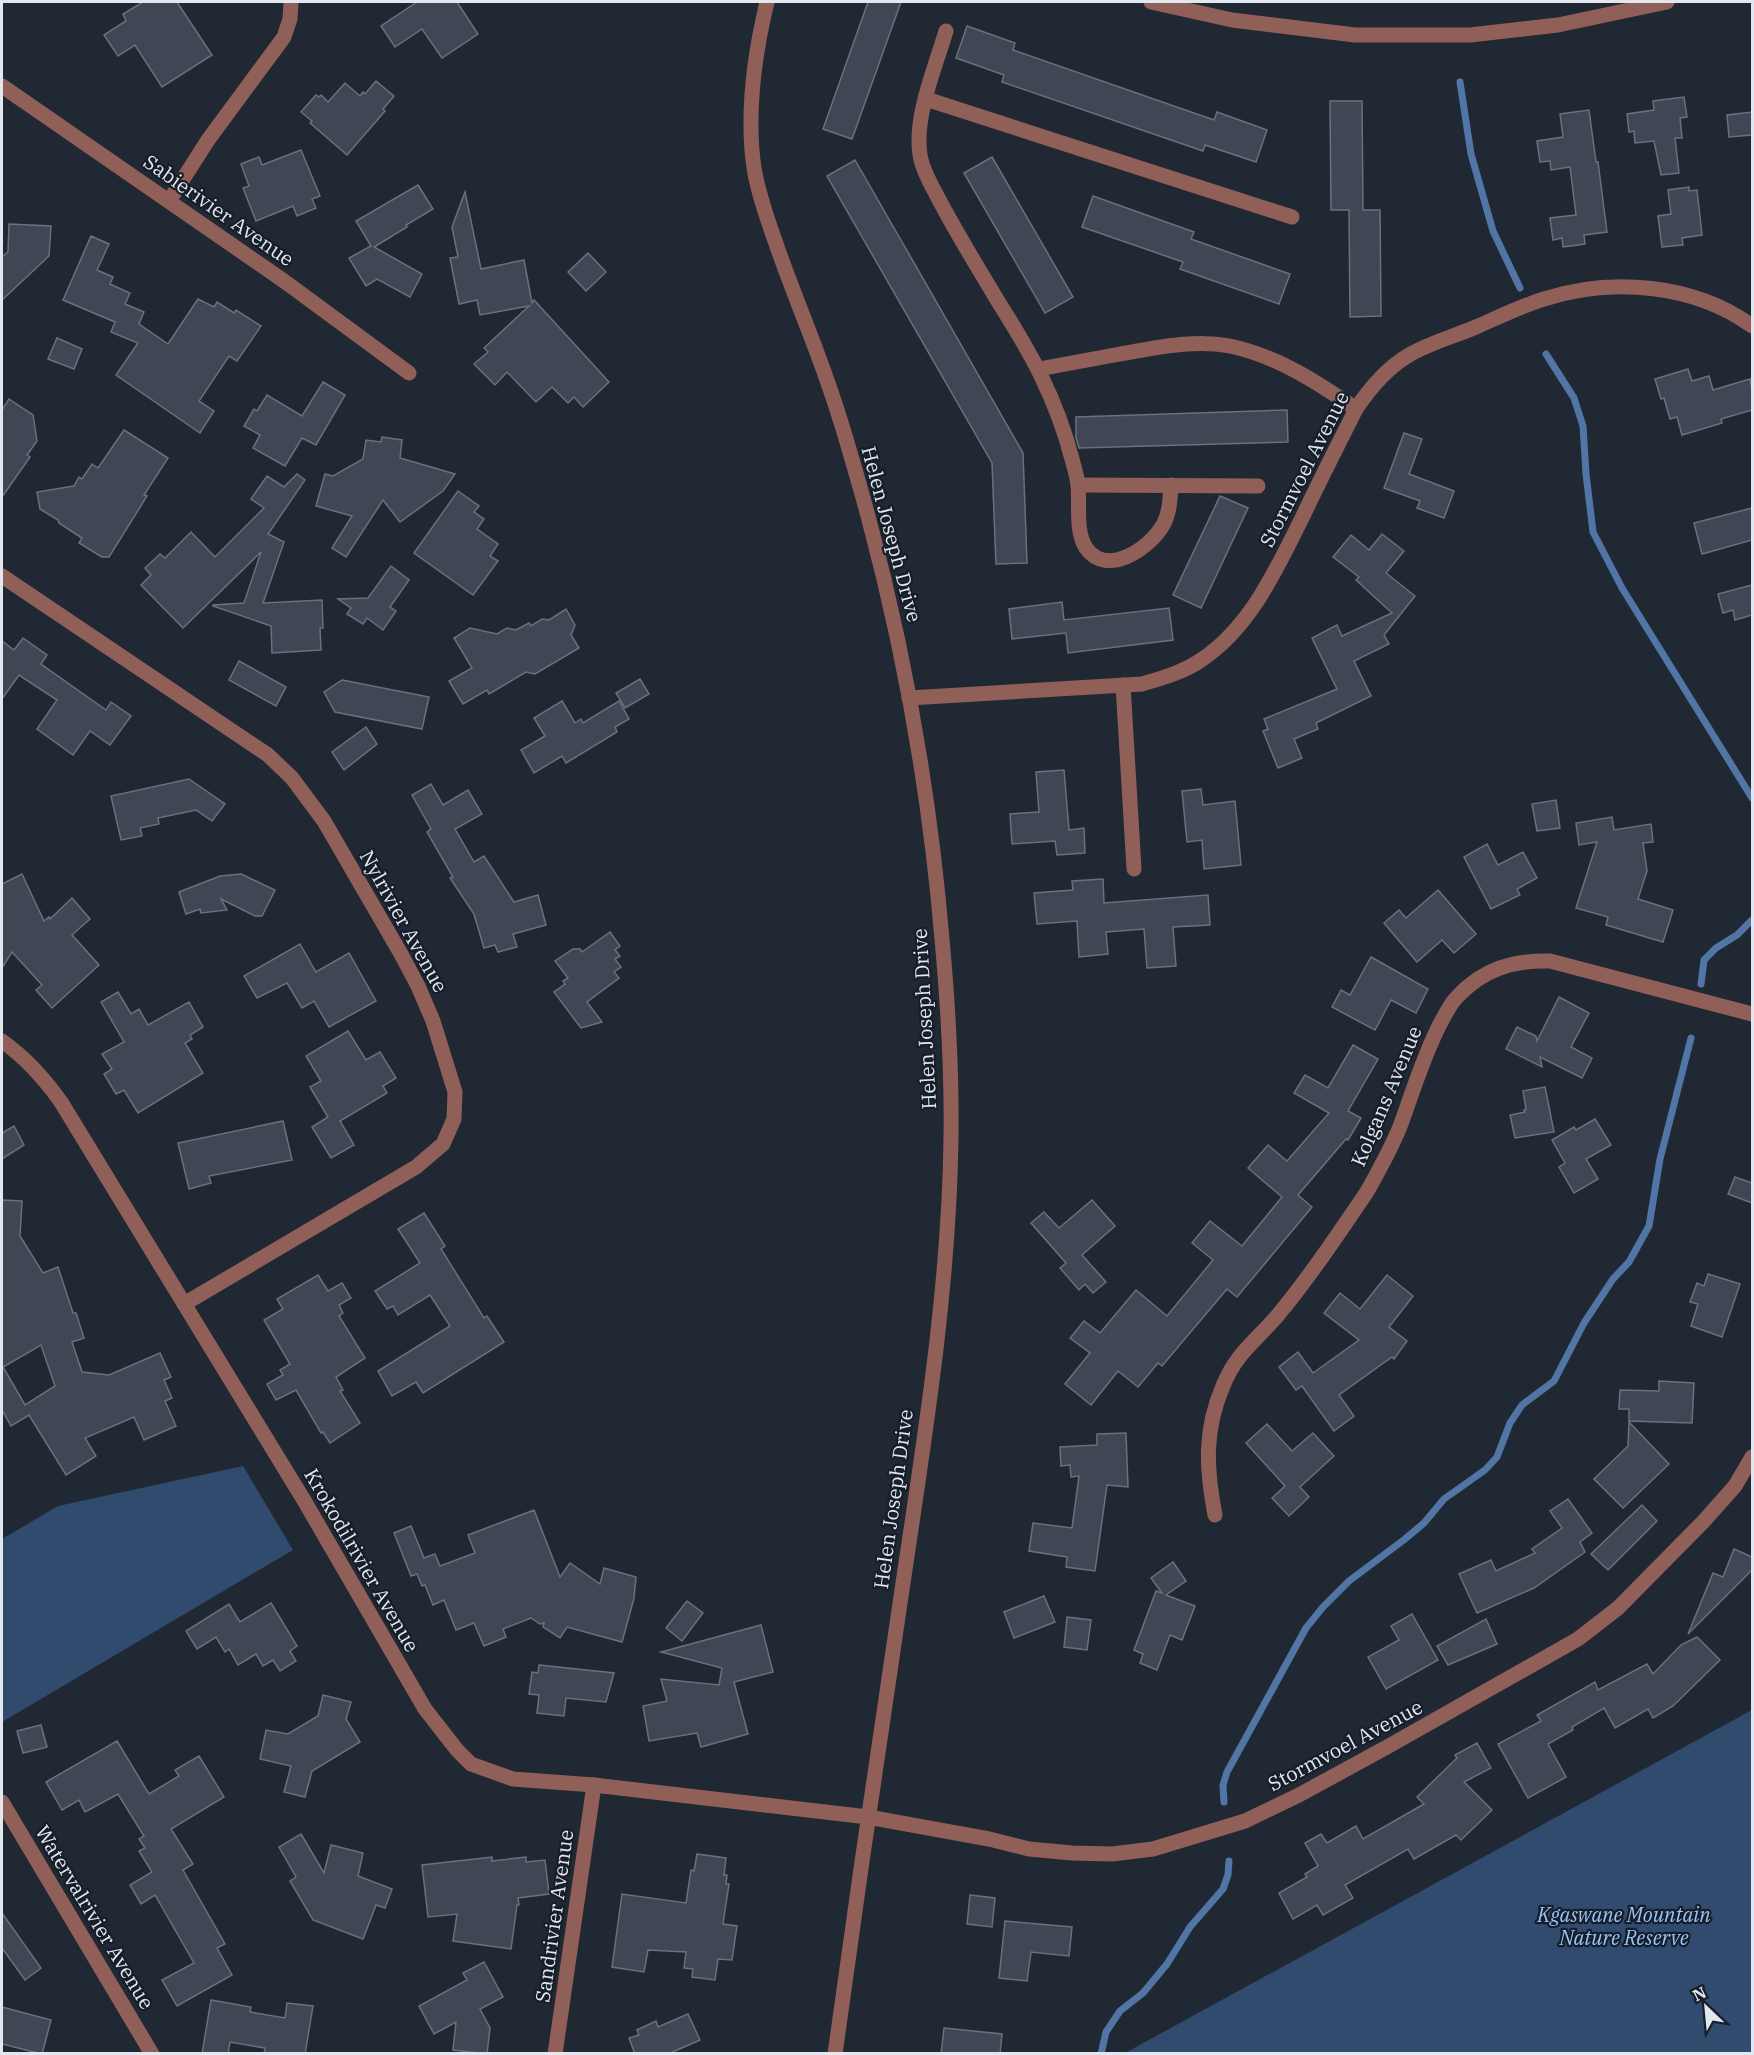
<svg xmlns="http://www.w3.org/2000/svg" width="1754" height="2055" font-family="'IBM Plex Serif',serif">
<rect width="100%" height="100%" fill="#202833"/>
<g fill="#314b6f">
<path d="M243,1466L293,1550L2,1722V1539L58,1506Z"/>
<path d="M1752,1710V2053H1125Z"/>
</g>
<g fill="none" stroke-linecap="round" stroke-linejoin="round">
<g stroke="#5175a5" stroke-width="7">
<path d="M1460,82L1471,154L1493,231L1520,288"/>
<path d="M1546,354L1574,398L1583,426L1586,474L1593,532L1622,588L1752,798"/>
<path d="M1701,984L1704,960L1716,948L1737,935L1752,920"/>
<path d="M1224,1802L1223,1785L1227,1772L1306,1628L1323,1607L1349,1581L1405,1539L1424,1523L1444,1499L1485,1470L1497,1457L1510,1423L1522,1405L1554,1381L1584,1323L1613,1279L1629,1262L1649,1226L1660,1159L1691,1038"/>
<path d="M1101,2054L1106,2032L1120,2011L1143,1993L1167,1964L1190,1927L1223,1889L1228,1875L1229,1861"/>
</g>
</g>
<g fill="#3e4753" stroke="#68727f" stroke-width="1.5" fill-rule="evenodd">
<path d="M143,2H177L212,55L162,87L135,45L118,56L104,35L126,21L123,14Z"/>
<path d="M417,2H457L478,34L442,58L422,29L395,47L381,26Z"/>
<path d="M868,2H901L852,139L823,129Z"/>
<path d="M967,26L1015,43L1013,50L1214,120L1217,112L1267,130L1256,162L1205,145L1203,151L1002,82L1004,75L956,58Z"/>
<path d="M376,81L394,96L383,109L385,111L347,155L310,123L312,121L301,112L316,95L319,97L321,95L328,102L345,83L360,96L363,92L365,94Z"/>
<path d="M1684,97L1687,117L1680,118L1682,138H1675L1679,173L1661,175L1654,141L1635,143L1634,131L1629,132L1627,114L1654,110L1653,101Z"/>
<path d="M1330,101H1362L1363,210H1380L1381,316L1350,317L1349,210H1331Z"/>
<path d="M1589,110L1596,162H1598L1607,232L1584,235L1585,244L1563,247L1562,238L1553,240L1550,218L1576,215L1570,167L1551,170L1550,161L1540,162L1537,141L1563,137L1560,114Z"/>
<path d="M1752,112V135L1729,137L1727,115Z"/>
<path d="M301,150L320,196L312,199L316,208L297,216L293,206L256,221L243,188L249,186L241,164L259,157L262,165Z"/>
<path d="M992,157L1073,297L1045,313L964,173Z"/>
<path d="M855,160L1023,453L1027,563L996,564L992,463L827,176Z"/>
<path d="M418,185L433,209L406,225L407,227L374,247L422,274L410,297L377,279L366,286L349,258L371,246L356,221Z"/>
<path d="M1689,187V191L1697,190L1702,235L1682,238L1683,245L1662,247L1658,216L1671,214L1668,190Z"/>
<path d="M465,192L481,269L524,260L532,303L534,300L609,382L583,407L574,397L568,403L552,387L536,402L507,372L495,385L474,364L488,352L484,348L529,306L480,315L477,300L459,304L450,258L458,257L452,227Z"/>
<path d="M1093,196L1194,232L1191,239L1290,274L1279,304L1180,269L1183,262L1082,227Z"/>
<path d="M9,224L51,226L49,256L2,300V257L8,252Z"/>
<path d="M91,236L109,244L97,270L113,277L110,284L130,293L125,304L144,312L139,324L168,344L198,299L214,307L217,302L234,313L236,310L261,326L237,361L229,356L199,401L214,411L200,433L116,375L138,343L111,332L115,322L63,300Z"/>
<path d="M588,253L606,272L586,291L568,272Z"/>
<path d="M57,338L82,349L74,369L48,359Z"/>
<path d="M1688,369L1692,381L1709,376L1713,390L1750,379L1752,390V410L1721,419L1722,423L1682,435L1677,417L1670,419L1664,398L1661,399L1655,379Z"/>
<path d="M323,382L345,395L316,445L302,438L285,466L253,448L260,435L244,426L254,409L257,411L267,395L302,416Z"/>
<path d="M9,399L33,415L37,441L27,455L30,457L2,497V410Z"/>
<path d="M1287,410L1288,442L1079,448L1076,438V417Z"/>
<path d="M124,430L168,458L144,495L147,496L109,557H102L79,543L82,538L59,523L58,520L40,509L37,492L74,486L79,477L82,479L92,464L98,468Z"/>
<path d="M1404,433L1422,439L1409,474L1454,491L1444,518L1417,508L1420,501L1384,488Z"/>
<path d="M382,437L402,440L400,458L455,474L443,491L400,522L383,500L346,557L332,548L352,516L316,506L325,474L333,476L363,459L366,440L381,442Z"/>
<path d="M297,474L305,480L268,534L284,542L263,603L322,600L323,628H320L321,650L272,653L271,626L213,606V605L244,603L261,552L183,628L141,585L151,575L145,568L160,554L165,558L191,532L215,557L264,508L251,499L267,476L284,487Z"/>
<path d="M458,491L479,506L474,512L484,519L477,529L498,544L490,556L498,561L473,595L414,553Z"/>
<path d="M1220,496L1248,508L1201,608L1173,595Z"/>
<path d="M1752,508V540L1702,554L1694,523Z"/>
<path d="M1382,534L1404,551L1386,573L1415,596L1384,635L1389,644L1354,661L1371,696L1316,723L1318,729L1294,739L1302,758L1278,768L1263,731L1268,729L1264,719L1337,689L1312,638L1337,625L1342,636L1392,613L1356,580L1359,577L1333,557L1351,535L1369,550Z"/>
<path d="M391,566L409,580L390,607L396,611L383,630L367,618L363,624L347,614L351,608L338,599L368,598Z"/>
<path d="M1752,585V615L1735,620L1733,610L1723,613L1718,594Z"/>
<path d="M1062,602L1064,620L1169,608L1173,640L1068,653L1066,633L1012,639L1009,609Z"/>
<path d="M566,609L575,625L571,635L579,648L535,674L526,672L489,694L487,690L463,704L449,681L472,668L454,638L470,628L497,634L507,628L516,630L529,623L531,626L542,619L549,620Z"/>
<path d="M23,638L47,655L41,664L106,710L111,702L131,716L110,745L90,731L73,755L37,729L57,700L19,675L2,699V641L14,650Z"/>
<path d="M239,661L286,687L276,706L229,680Z"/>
<path d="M640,679L649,694L625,708L616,693Z"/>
<path d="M342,680L429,697L422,729L335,712L324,692Z"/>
<path d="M562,701L575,723L581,719L583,723L619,701L629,719L615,727L617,732L566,763L562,756L534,773L521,750L545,736L534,718Z"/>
<path d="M366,727L377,744L344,770L332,752Z"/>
<path d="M1064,770L1069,830L1084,828L1085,853L1057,855L1055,841L1012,844L1010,814L1039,812L1036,772Z"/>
<path d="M189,779L225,804L212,821L196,810L158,818L159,824L140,828L142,836L121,840L111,796Z"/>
<path d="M431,784L443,805L468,790L482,814L455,829L474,862L484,856L514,902L538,895L546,925L513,934L517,947L498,952L495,945L484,948L474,914L450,878L453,877L427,832L431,829L412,795Z"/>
<path d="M1201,789L1203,805L1235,801L1241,865L1204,869L1202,840L1187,842L1182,791Z"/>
<path d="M1556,800L1560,828L1537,831L1532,804Z"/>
<path d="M1612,817L1614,830L1651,824L1653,842L1643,843L1647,871L1638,899L1673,910L1663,942L1606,925L1608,917L1576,908L1597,842L1579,845L1576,823Z"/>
<path d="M1487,844L1498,865L1523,852L1537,878L1517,889L1520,895L1491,909L1464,857Z"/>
<path d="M22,874L44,921L49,917L50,919L72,898L90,919L72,935L99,965L52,1008L36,990L42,985L12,952L2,968V884Z"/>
<path d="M241,874L275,890L262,916H255L221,899L227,910L201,913L200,909L186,914L179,892L220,876Z"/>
<path d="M1103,879L1104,903L1208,895L1210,925L1173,927L1176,966L1147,968L1144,929L1106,932L1108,954L1079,957L1077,921L1037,924L1034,893L1073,890L1072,881Z"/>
<path d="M1438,890L1476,934L1454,953L1442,940L1417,962L1384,923L1399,910L1406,918Z"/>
<path d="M610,932L620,946L615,950L620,956L615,959L621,967L614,972L619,978L587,1002L602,1022L581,1028L554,992L565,984L563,981L568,978L555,961L573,949H580L582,952Z"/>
<path d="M300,944L316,972L349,953L376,1001L329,1027L314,1001L302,1008L287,983L257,998L244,976Z"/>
<path d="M1371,957L1428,989L1416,1013L1391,1000L1375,1030L1332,1007L1341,990L1350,995Z"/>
<path d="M118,992L131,1014L139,1009L148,1025L189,1002L203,1027L190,1035L192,1039L185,1043L203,1073L138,1113L124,1090L116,1094L104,1074L112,1069L102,1054L124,1042L101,1002Z"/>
<path d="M1559,997L1589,1013L1571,1047L1592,1058L1582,1078L1540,1057L1542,1067L1506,1049L1517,1027L1536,1036L1537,1041Z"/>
<path d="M348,1031L366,1060L380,1052L396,1078L383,1086L387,1093L340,1121L354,1145L331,1158L312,1127L328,1117L310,1087L321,1081L306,1056Z"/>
<path d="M1353,1045L1378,1059L1348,1111L1361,1118L1348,1140L1346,1139L1298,1195L1312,1207L1237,1297L1227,1289L1162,1366L1158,1363L1138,1387L1118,1371L1091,1405L1065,1384L1090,1353L1070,1338L1084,1321L1100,1333L1136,1290L1167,1316L1213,1260L1192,1243L1210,1221L1242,1246L1282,1197L1248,1168L1268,1145L1287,1161L1329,1113L1294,1093L1305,1075L1328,1088Z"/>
<path d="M1545,1087L1554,1132L1515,1138L1510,1115L1525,1112L1524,1110L1526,1109L1523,1091Z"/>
<path d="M1595,1119L1611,1145L1586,1159L1598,1179L1574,1193L1559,1167L1565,1163L1552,1140L1574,1127L1576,1130Z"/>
<path d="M283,1121L292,1160L209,1176L211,1183L189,1189L178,1143Z"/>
<path d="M14,1126L24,1145L2,1159V1133Z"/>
<path d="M1735,1177L1752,1183V1203L1728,1194Z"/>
<path d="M2,1200L22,1201L20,1236L43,1273L58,1267L73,1313H76L84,1338L72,1342L82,1372L109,1375L160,1353L171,1377L164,1380L172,1398L165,1401L176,1426L144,1440L134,1417L85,1438L96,1456L66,1475L29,1415L11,1426L2,1410ZM41,1345L55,1386L25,1405L3,1367Z"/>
<path d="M1092,1200L1115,1226L1082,1255L1106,1282L1093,1293L1085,1284L1079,1290L1060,1268L1066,1263L1031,1223L1044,1212L1059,1228Z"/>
<path d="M424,1213L445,1246L441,1249L484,1318L487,1316L504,1342L423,1393L416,1382L392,1396L378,1371L450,1326L430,1295L398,1315L393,1306L387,1309L375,1291L420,1263L398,1229Z"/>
<path d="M1708,1274L1740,1284L1722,1337L1691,1326L1698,1304L1690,1302L1697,1283L1704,1286Z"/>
<path d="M318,1275L328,1291L342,1283L351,1298L339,1305L343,1313L339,1316L365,1358L336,1377L343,1390L340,1391L360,1423L330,1443L323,1432L321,1433L296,1390L276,1400L267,1384L283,1375L280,1370L290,1364L264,1320L283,1309L277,1299Z"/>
<path d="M1387,1275L1413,1296L1389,1327L1407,1341L1394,1359L1392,1357L1339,1395L1354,1416L1334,1431L1302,1386L1296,1390L1279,1367L1298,1352L1313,1373L1359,1340L1324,1313L1340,1293L1360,1309Z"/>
<path d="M1659,1381L1694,1383L1692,1423L1629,1421V1409H1619L1620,1390L1659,1391Z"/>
<path d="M1629,1422L1669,1464L1623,1508L1594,1479L1628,1446Z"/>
<path d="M1267,1424L1292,1451L1313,1433L1334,1456L1300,1487L1309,1497L1289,1516L1272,1498L1285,1486L1246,1443Z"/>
<path d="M1126,1433L1128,1487L1107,1485L1095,1571L1066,1567L1067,1557L1029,1551L1033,1523L1072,1528L1079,1476L1071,1477L1070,1465L1061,1466L1060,1447L1097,1445V1434Z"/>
<path d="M1568,1499L1592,1533L1580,1542L1585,1552L1534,1588L1477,1613L1459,1574L1491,1560L1496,1571L1535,1553L1532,1549L1562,1528L1550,1511Z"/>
<path d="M1642,1505L1657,1521L1608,1570L1591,1554Z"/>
<path d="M534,1510L560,1577L570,1563L600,1584L604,1568L636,1577L634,1598L622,1642L567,1627L560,1638L543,1627L544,1623L540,1624L531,1618L503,1629L506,1637L484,1646L474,1623L456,1630L444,1600L433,1605L425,1585L422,1586L417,1574L411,1576L394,1533L411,1526L424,1558L435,1554L440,1566L475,1553L468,1535Z"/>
<path d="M1734,1549L1752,1557V1570L1688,1634L1713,1573L1723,1577Z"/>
<path d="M1173,1562L1186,1581L1166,1595L1195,1606L1182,1640L1170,1635L1157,1670L1140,1663L1143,1654L1134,1650L1156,1591L1162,1593L1151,1578Z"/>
<path d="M1044,1596L1055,1622L1014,1638L1004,1612Z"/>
<path d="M687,1601L703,1613L682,1641L666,1628Z"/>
<path d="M271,1603L297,1646L290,1651L296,1661L280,1671L273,1660L263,1666L256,1654L238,1665L229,1649L225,1652L216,1637L197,1649L186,1631L229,1604L240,1622Z"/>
<path d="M1412,1614L1438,1660L1386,1689L1368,1657L1399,1640L1391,1626Z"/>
<path d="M1067,1617L1091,1620L1087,1650L1064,1647Z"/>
<path d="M1486,1619L1497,1644L1448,1665L1437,1646Z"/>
<path d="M761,1625L773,1672L734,1682L748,1734L701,1747L697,1733L649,1741L643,1706L667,1701L661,1679L719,1685L722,1668L661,1652Z"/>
<path d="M1697,1637L1720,1660L1673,1706L1653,1718L1648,1709L1615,1728L1604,1708L1572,1727L1573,1730L1548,1744L1566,1777L1528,1798L1498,1744L1541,1721L1537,1715L1595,1682L1598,1690L1647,1664L1653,1674L1681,1645Z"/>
<path d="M539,1665L614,1673L606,1702L566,1698L564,1716L537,1713L539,1695L529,1694L532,1672L538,1673Z"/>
<path d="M323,1695L351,1702L346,1719L360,1742L312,1771L305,1797L284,1792L291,1766L260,1759L266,1730L288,1734L318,1716Z"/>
<path d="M41,1725L47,1747L23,1753L17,1731Z"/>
<path d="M117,1741L149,1794L179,1776L175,1770L199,1756L224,1797L171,1829L193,1864L183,1870L225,1944L217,1948L232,1975L177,2006L162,1980L194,1963L155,1895L141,1904L130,1885L152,1872L139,1851L145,1848L139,1839L144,1836L118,1794L85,1812L79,1800L62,1810L46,1782Z"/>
<path d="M1477,1743L1491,1768L1464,1782L1492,1810L1461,1840L1456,1835L1414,1859L1408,1849L1345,1885L1353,1898L1323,1915L1317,1905L1293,1919L1279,1893L1307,1877L1305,1874L1318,1866L1305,1843L1321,1834L1327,1843L1356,1826L1363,1839L1424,1804L1417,1797L1457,1758L1455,1755Z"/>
<path d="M301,1834L324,1873L331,1845L363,1853L358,1876L392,1889L385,1908L376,1905L363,1939L313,1920L290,1881L296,1877L279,1847Z"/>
<path d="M697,1854L726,1858L724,1875H727L726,1884H729L723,1924L737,1926L732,1960L718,1959L715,1980L692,1977L693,1969L684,1968L686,1952L648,1950L644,1972L612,1967L622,1894L686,1903L691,1870L694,1871Z"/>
<path d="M492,1857V1861L526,1857V1862L545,1860L549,1894L518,1898L519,1905H517L511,1949L453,1941L457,1914L428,1917L422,1865Z"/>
<path d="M970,1895L995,1898L992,1927L967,1924Z"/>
<path d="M2,1913L41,1968L25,1980L2,1948Z"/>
<path d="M1005,1921L1072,1927L1069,1956L1031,1952L1027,1981L999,1978Z"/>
<path d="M484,1962L503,1997L480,2009L490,2028L487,2054L453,2050L456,2022L434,2034L419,2006L467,1980L463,1973Z"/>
<path d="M211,2000L251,2007L250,2012L285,2018L287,2003L313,2006L305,2054H264L265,2048L230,2042L228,2054H202Z"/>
<path d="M2,2007L51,2020L42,2054L2,2044Z"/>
<path d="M688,2014L700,2040L668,2054H635L629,2038L639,2035L637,2030L656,2021L658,2027Z"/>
<path d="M944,2028L1002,2034L1000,2054H941Z"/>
</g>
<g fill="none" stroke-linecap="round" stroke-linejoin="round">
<g stroke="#905f57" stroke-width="15">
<path d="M767,2C754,56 746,112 754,168C758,192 766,215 774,238C791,288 812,336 829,386C844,428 856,473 868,516C905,654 930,797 942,939C948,1005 952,1072 951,1138C949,1299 921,1459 898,1617C876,1763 855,1908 835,2054"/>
<path d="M1151,2L1232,20L1355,35H1470L1558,25L1667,2"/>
<path d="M946,31C935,68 914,117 920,155C922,168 929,181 935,192C955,231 977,266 999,303C1032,355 1056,398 1072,459C1074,467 1077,476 1078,485C1080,505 1075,531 1086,548C1107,578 1150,548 1163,525C1170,513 1170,498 1171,485"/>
<path d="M2,86L284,281L409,373"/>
<path d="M926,99L1292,217"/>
<path d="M169,201L208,140L284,37L290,19L291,2"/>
<path d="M1039,369C1066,364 1093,359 1120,354C1156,348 1193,339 1230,346C1277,356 1317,382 1356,409"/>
<path d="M1078,485L1258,486"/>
<path d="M2,576L268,755L292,778L324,821L401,954L418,986L433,1021L455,1092L454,1119L443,1144L416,1167L184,1304"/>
<path d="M1123,685L1134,869"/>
<path d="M909,698L1142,684C1162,678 1184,672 1201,660C1251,627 1277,568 1303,516C1320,480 1338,445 1356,409C1370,388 1387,368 1409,355C1429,343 1455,336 1476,327C1499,317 1521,306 1544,299C1612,277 1694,284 1752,326"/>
<path d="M2,1041C26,1058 44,1078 61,1102L305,1502L425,1709L457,1750L471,1764L513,1779L594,1785L868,1817L989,1839L1029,1849L1072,1853L1112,1854L1153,1849L1245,1821L1299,1795L1387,1747L1578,1639L1618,1608L1703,1522L1735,1486L1752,1457"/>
<path d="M1215,1515C1206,1468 1204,1430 1223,1386C1236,1353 1257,1340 1278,1315C1302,1286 1324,1255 1345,1224C1353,1212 1361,1201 1368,1190C1380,1168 1394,1144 1402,1121C1414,1088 1424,1055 1440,1024C1445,1015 1450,1004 1457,997C1483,969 1513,960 1550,961L1752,1014"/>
<path d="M2,1802L152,2054"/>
<path d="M555,2054L594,1785"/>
</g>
</g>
<g text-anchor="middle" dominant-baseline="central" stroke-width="4.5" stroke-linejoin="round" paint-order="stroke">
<g font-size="20" fill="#e3e8f0" stroke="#161e29">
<text transform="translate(219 210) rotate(35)">Sabierivier Avenue</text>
<text transform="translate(1304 469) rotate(-63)">Stormvoel Avenue</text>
<text transform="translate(892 534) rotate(75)">Helen Joseph Drive</text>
<text transform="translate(404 921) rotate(61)">Nylrivier Avenue</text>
<text transform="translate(924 1019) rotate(-93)">Helen Joseph Drive</text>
<text transform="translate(1386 1096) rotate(-67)">Kolgans Avenue</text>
<text transform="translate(893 1499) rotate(-82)">Helen Joseph Drive</text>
<text transform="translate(362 1560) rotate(60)">Krokodilrivier Avenue</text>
<text transform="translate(1345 1745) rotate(-28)">Stormvoel Avenue</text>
<text transform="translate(554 1916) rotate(-82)">Sandrivier Avenue</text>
<text transform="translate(95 1917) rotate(59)">Watervalrivier Avenue</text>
</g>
<g font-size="20" font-style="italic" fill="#9ac4fd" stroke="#161e29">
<text x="1624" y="1914">Kgaswane Mountain<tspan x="1624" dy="23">Nature Reserve</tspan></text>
</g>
</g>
<rect width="1754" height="2055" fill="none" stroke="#e3e8f0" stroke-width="6"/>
<g transform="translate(1706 2007) rotate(334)" stroke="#161e29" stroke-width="4.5" paint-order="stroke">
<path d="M0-4.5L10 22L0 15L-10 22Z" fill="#e3e8f0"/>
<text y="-9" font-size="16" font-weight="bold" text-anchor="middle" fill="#e3e8f0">N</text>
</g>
</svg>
